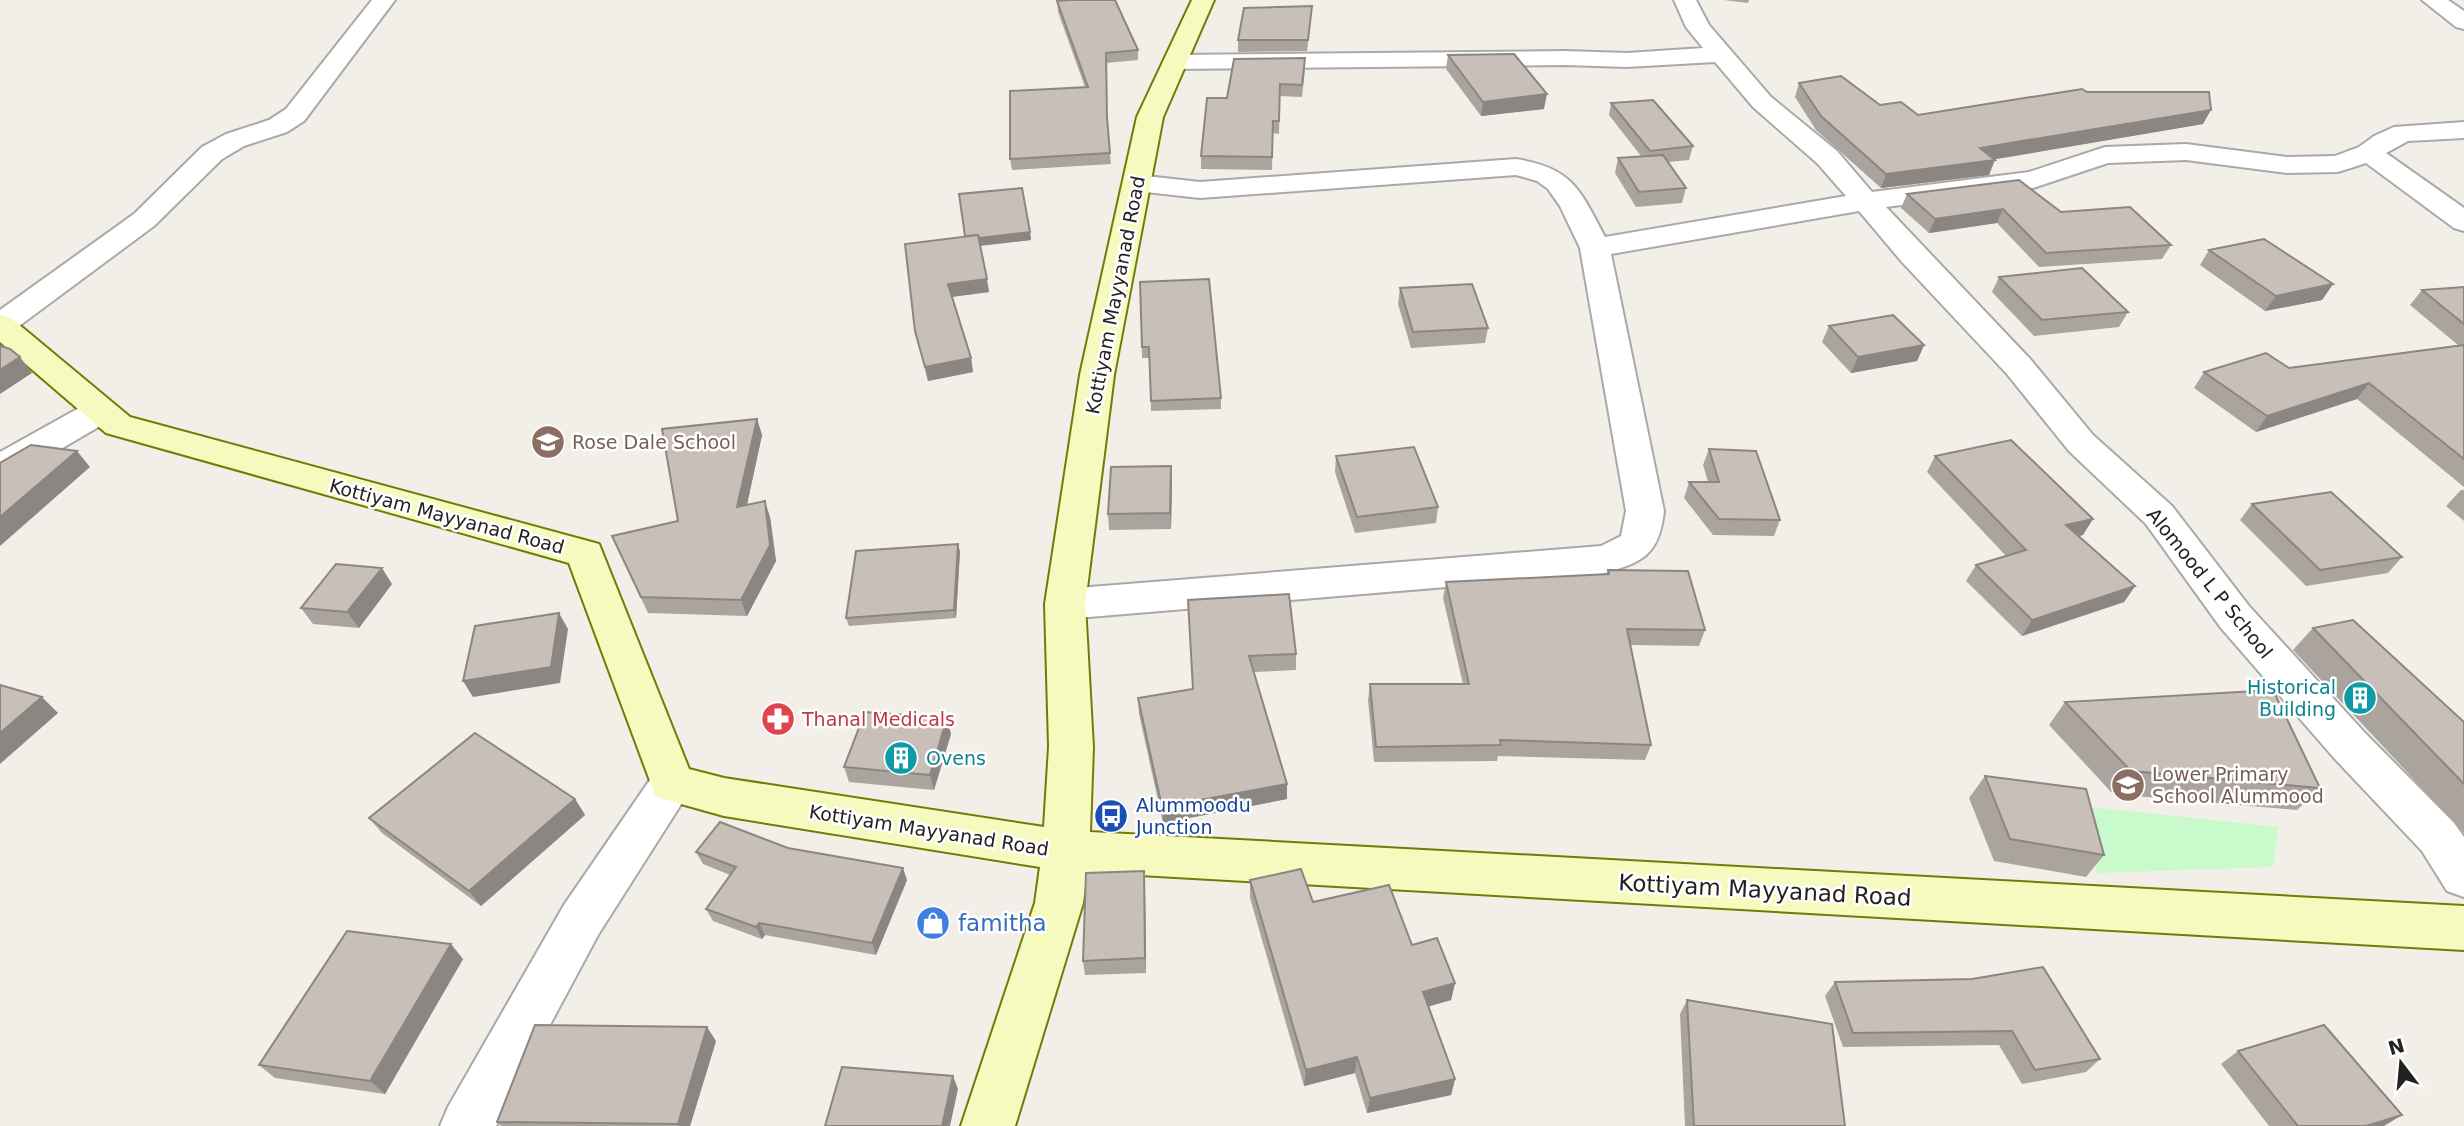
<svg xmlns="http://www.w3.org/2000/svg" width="2464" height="1126" font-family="'DejaVu Sans',sans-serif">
<rect width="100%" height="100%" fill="#f2efe9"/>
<path fill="#c8facc" d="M2090,807L2278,827L2273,867L2097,873Z"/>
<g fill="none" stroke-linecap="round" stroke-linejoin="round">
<g stroke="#a9a9a9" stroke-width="4">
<g id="street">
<path d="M372,0H395L304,121L287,132L244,146L222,159L154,226L11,332L0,335V310L134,214L202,147L226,134L269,120L286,109Z"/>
<path d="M1674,0H1696L1709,25L1771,97L1837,151L1872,192L2029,172L2105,147L2186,144L2287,157L2335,156L2359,147L2374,136L2394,127L2464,122V138L2408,141L2386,153L2464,208V231L2454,228L2366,163L2338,172L2287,173L2186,160L2108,163L2033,188L1886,207L2031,360L2093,435L2172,506L2249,606L2365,733L2454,823L2464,837V897L2447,891L2422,851L2335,759L2221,628L2146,524L2069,451L2007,374L1902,262L1859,211L1611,254L1664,511C1659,556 1642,562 1602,574L1065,619L1051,614L1045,604L1051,594L1065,589L1601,546L1621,536L1626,511L1580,248L1560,206L1548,189L1537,181L1516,175L1200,198L1137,191L1127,189L1123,183L1127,177L1137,175L1200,182L1516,159C1573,168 1580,190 1605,237L1846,196L1817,163L1753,107L1715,62L1627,67L1565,65L1175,69L1166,67L1163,62L1166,57L1175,55L1565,51L1627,53L1703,48L1686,27Z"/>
<path d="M2422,0H2448L2464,11V29L2456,27Z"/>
<path d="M100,400L112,403L117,411L112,419L13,477L0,480V452L88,403Z"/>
<path d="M672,765L688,771L694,784L598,935L496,1126H440L448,1107L564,905L656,771Z"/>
</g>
</g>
<g stroke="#707d05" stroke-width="4">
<path id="secondary" d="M1192,0H1214L1163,117L1114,375L1085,604L1093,747L1090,832L2464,906V950L1087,872L1083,903L1015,1126H961L1035,903L1040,867L724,816L656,797L569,563L106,433L0,342V315L11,318L130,417L599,544L689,769L724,778L1044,827L1049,747L1045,604L1080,375L1137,117Z"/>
</g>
<use href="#street" fill="#fff" fill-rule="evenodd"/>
<use href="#secondary" fill="#f7fabf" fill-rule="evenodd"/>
</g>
<g fill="#aba49e">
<path d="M1724,0H1749L1748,3Z"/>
<path d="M1057,1L1138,50V60L1106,63L1107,124L1111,164L1012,170L1010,159L1085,87L1058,12Z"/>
<path d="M1311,18L1307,51L1238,52V40Z"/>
<path d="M1448,55L1544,109L1481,116L1446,69Z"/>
<path d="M1305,70L1302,97L1280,96L1279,134L1273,133L1272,170L1201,169V156L1227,98Z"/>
<path d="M1799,83L1918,115L2087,92L2203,124L1994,159L1989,175L1881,188L1816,130L1795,97Z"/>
<path d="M1611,103L1693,146L1689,160L1668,162L1686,188L1682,203L1636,207L1615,173L1618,158L1641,156L1609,115Z"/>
<path d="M1907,194L2061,212L2171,245L2162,259L2039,267L1997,223L1929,233L1901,208Z"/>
<path d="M1030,232L1031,240L980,246L989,292L952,297L971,358L973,372L928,381L915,331L905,244Z"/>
<path d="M2209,250L2333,284L2322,300L2265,311L2200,265Z"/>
<path d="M1999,277L2128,312L2119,327L2034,336L1992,292Z"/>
<path d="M1140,282L1221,398V409L1151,411L1150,358H1142Z"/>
<path d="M2464,287V487L2357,399L2256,432L2194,388L2204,372L2289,368L2458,345L2410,305L2422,290Z"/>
<path d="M1400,288L1488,328L1485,343L1411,348L1398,304Z"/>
<path d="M1829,326L1924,345L1917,361L1851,373L1822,342Z"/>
<path d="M757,419L762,435L747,505L770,517L776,561L747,616L648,613L612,536L678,521Z"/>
<path d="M1709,449L1780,520L1774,536L1713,535L1684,498L1689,482H1708L1703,465Z"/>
<path d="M1336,456L1438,507L1436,523L1355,533L1335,472Z"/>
<path d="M1935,456L2083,535L2079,536L2135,586L2124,602L2022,636L1966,581L1976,565L2006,556L1927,472Z"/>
<path d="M1172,482L1171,529L1109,530L1108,514Z"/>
<path d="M2461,490H2464V521L2446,506Z"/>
<path d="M2252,504L2402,557L2388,573L2306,586L2240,520Z"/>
<path d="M958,544L960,552L956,618L849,626L846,618Z"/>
<path d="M1608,570L1705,630L1699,646L1630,645L1651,745L1645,760L1498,756L1497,761L1374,762L1368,700L1370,684H1463L1443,598L1446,582L1607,574Z"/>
<path d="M392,584L359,628L313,624L301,608Z"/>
<path d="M1188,600L1296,654V670L1254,672L1287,784V799L1163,823L1139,714L1138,698L1193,689Z"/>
<path d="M2313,628L2464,722V833L2293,650Z"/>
<path d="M2065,702L2320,788L2297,810L2113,794L2049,725Z"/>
<path d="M951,734L934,790L849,782L844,767Z"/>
<path d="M1985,776L2104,855L2086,877L1994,861L1969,798Z"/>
<path d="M575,799L585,815L481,906L382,833L369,818Z"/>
<path d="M788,848L907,880L876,955L765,935L762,939L713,921L706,909L730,875L703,864L696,852Z"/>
<path d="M1250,880L1313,902L1412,945L1455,983L1451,1000L1429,1006L1455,1079L1451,1095L1367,1113L1355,1073L1304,1086L1250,898Z"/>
<path d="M1145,886L1146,973L1085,975L1083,961Z"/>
<path d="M463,959L385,1094L275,1078L259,1065Z"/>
<path d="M1972,979L2100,1059L2086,1072L2022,1084L1999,1045L1843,1047L1825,996L1835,982Z"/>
<path d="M1687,1000L1845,1126H1685L1680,1014Z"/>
<path d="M716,1041L690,1126H501L497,1122Z"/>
<path d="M2238,1051L2384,1126H2269L2221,1064Z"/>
</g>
<g fill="#8b8681">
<path d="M1547,94L1544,109L1481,116L1483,102Z"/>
<path d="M2211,110L2203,124L1973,163L1980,148Z"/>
<path d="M1995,160L1989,175L1881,188L1886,174Z"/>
<path d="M2003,209L1997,223L1929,233L1935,219Z"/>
<path d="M1030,232L1031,240L967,247L965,239Z"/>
<path d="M987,279L989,292L950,297L948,284Z"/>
<path d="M2333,284L2322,300L2265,311L2276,296Z"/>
<path d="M1924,345L1917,361L1851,373L1858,357Z"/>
<path d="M20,357L32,373L0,394V370Z"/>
<path d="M971,358L973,372L928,381L925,367Z"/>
<path d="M2369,383L2357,399L2256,432L2267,416Z"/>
<path d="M757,419L762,435L743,523L737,507Z"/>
<path d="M77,451L90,467L0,546V517Z"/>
<path d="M1171,466L1172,482L1171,529L1170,513Z"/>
<path d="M765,501L770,517L776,561L747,616L741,600Z"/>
<path d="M2093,519L2083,535L2056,541L2066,525Z"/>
<path d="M958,544L960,552L956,618L954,610Z"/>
<path d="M382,568L392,584L359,628L347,612Z"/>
<path d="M2135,586L2124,602L2022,636L2032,620Z"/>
<path d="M559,613L568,629L560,683L473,697L463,681Z"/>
<path d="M42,697L58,713L0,764V733Z"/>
<path d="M947,718L951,734L934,790L930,775Z"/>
<path d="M1287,784V799L1163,823L1162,807Z"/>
<path d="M575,799L585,815L481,906L469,891Z"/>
<path d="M903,868L907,880L876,955L872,943Z"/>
<path d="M1144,871L1145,886L1146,973L1145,958Z"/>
<path d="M759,923L765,935L762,939L756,927Z"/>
<path d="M451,944L463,959L385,1094L370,1081Z"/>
<path d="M1455,983L1451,1000L1420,1009L1423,992Z"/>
<path d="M707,1027L716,1041L690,1126H679L678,1124Z"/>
<path d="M1357,1057L1355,1073L1304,1086L1306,1070Z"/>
<path d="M953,1076L958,1089L950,1126H942Z"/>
<path d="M1455,1079L1451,1095L1367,1113L1370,1098Z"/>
<path d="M2402,1115L2384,1126H2366Z"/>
</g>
<g fill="#c7bfb8" stroke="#8b8681" stroke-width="2">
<path d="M1070,0H1115L1138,50L1106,53L1107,117L1110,153L1010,159V91L1088,87L1057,1Z"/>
<path d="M1312,6L1308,40H1238L1244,8Z"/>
<path d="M1514,54L1547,94L1483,102L1448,55Z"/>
<path d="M1305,58L1302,85L1280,84L1279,121H1273L1272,157L1201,156L1207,98H1227L1234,59Z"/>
<path d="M1841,76L1880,105L1901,102L1918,115L2082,89L2087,92H2209L2211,110L1980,148L1995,160L1886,174L1821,116L1799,83Z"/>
<path d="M1653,100L1693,146L1650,151L1611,103Z"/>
<path d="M1663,155L1686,188L1639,192L1618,158Z"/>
<path d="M2019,180L2061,212L2130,207L2171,245L2046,253L2003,209L1935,219L1907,194Z"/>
<path d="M1022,188L1030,232L979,238L978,235L965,236L959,194Z"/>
<path d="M978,235L987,279L948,284L971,358L925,367L915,331L905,244Z"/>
<path d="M2264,239L2333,284L2276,296L2209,250Z"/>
<path d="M2082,268L2128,312L2042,320L1999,277Z"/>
<path d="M1209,279L1221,398L1151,401L1149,347H1142L1140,282Z"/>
<path d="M1472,284L1488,328L1413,332L1400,288Z"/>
<path d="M2464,287V324L2422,290Z"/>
<path d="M1893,315L1924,345L1858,357L1829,326Z"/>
<path d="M2464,345V459L2369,383L2267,416L2204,372L2266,353L2289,368Z"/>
<path d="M0,346L10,349L20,357L0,370Z"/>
<path d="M757,419L737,507L765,501L770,545L741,600L641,597L612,536L678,521L662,429Z"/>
<path d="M2011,440L2093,519L2066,525L2135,586L2032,620L1976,565L2026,550L1935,456Z"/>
<path d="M31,445L77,451L0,517V463Z"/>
<path d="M1414,447L1438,507L1357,517L1336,456Z"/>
<path d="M1709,449L1756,451L1780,520L1719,519L1689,482H1719Z"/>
<path d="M1171,466L1170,513L1108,514L1111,467Z"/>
<path d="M2331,492L2402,557L2320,570L2252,504Z"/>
<path d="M958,544L954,610L846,618L856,551Z"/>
<path d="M336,564L382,568L347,612L301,608Z"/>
<path d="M1608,570L1688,571L1705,630L1627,629L1651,745L1500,740L1501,745L1376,747L1370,684H1469L1446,582L1609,574Z"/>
<path d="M1289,594L1296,654L1249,656L1287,784L1162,807L1138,698L1193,689L1188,600Z"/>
<path d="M559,613L551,667L463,681L475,626Z"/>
<path d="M2353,620L2464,722V784L2313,628Z"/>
<path d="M0,685L42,697L0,733Z"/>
<path d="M2273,690L2320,788L2131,771L2065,702Z"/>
<path d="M865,712L947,718L930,775L844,767Z"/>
<path d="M475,733L575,799L469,891L369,818Z"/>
<path d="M1985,776L2086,789L2104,855L2010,839Z"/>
<path d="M720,822L788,848L903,868L872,943L759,923L756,927L706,909L736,867L696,852Z"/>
<path d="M1301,869L1313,902L1389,885L1412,945L1437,938L1455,983L1423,992L1455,1079L1370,1098L1357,1057L1306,1070L1250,880Z"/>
<path d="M1144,871L1145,958L1083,961L1086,873Z"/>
<path d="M347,931L451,944L370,1081L259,1065Z"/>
<path d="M2043,967L2100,1059L2035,1070L2012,1031L1853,1033L1835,982L1972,979Z"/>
<path d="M1687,1000L1832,1024L1845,1126H1694Z"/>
<path d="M535,1025L707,1027L678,1124L497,1122Z"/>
<path d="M2324,1025L2402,1115L2366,1126H2298L2238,1051Z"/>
<path d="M842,1067L953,1076L942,1126H825Z"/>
</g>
<defs>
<g id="school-disc" transform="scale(1.75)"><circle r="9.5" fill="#8d6e63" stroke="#fff"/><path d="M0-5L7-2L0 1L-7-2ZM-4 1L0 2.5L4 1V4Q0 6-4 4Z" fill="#fff"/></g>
<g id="building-disc" transform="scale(1.75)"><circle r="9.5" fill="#0f9aa8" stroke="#fff"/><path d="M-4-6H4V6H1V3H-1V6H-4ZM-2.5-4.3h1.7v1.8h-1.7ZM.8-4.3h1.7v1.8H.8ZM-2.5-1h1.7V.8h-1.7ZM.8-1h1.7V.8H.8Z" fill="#fff"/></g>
<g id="pharmacy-disc" transform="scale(1.75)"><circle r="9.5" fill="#e0444e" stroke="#fff"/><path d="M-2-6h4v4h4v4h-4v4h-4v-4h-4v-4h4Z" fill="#fff"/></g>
<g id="bus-disc" transform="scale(1.75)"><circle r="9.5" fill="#1a4fb4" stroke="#fff"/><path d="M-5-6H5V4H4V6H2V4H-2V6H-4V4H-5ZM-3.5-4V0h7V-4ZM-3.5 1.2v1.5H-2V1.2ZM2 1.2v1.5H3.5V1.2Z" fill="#fff"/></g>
<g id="shop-disc" transform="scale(1.75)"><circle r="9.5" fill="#3f7fe0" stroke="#fff"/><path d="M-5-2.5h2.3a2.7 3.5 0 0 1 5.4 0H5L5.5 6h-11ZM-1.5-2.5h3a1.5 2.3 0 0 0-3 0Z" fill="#fff"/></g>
</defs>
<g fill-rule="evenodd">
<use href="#school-disc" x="548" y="442"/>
<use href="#building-disc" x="2360" y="698"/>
<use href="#pharmacy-disc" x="778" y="719"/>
<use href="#building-disc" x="901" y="758"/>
<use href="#school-disc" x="2128" y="785"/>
<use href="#bus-disc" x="1111" y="816"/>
<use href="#shop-disc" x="933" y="923"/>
</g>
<g text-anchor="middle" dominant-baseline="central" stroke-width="5" stroke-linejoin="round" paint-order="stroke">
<g font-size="19" fill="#222" stroke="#fff">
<text transform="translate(1115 295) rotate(-79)">Kottiyam Mayyanad Road</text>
<text transform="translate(447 516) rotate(15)">Kottiyam Mayyanad Road</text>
<text transform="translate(2210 583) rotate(51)">Alomood L P School</text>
<text transform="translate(929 830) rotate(9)">Kottiyam Mayyanad Road</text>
</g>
<g font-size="19" fill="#785e54" stroke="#fff" text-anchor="start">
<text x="572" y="442">Rose Dale School</text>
<text x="2152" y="774">Lower Primary<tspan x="2152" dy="22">School Alummood</tspan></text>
</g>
<g font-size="19" fill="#0d838f" stroke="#fff" text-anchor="end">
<text x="2336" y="687">Historical<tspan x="2336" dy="22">Building</tspan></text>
<text x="926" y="758" text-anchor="start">Ovens</text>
</g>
<g font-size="19" fill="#be3a42" stroke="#fff" text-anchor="start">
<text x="802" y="719">Thanal Medicals</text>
</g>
<g font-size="19" fill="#164399" stroke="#fff" text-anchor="start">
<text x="1136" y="805">Alummoodu<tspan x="1136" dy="22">Junction</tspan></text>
</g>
<g font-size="23" fill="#222" stroke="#fff">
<text transform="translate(1765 890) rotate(3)">Kottiyam Mayyanad Road</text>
</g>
<g font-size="23" fill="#366cbe" stroke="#fff" text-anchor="start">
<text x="958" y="923">famitha</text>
</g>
</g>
<g transform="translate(2401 1063) rotate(344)" stroke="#ffffff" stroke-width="5" paint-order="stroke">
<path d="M0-5L12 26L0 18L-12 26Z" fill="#222222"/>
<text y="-10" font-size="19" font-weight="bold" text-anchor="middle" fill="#222222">N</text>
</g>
</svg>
